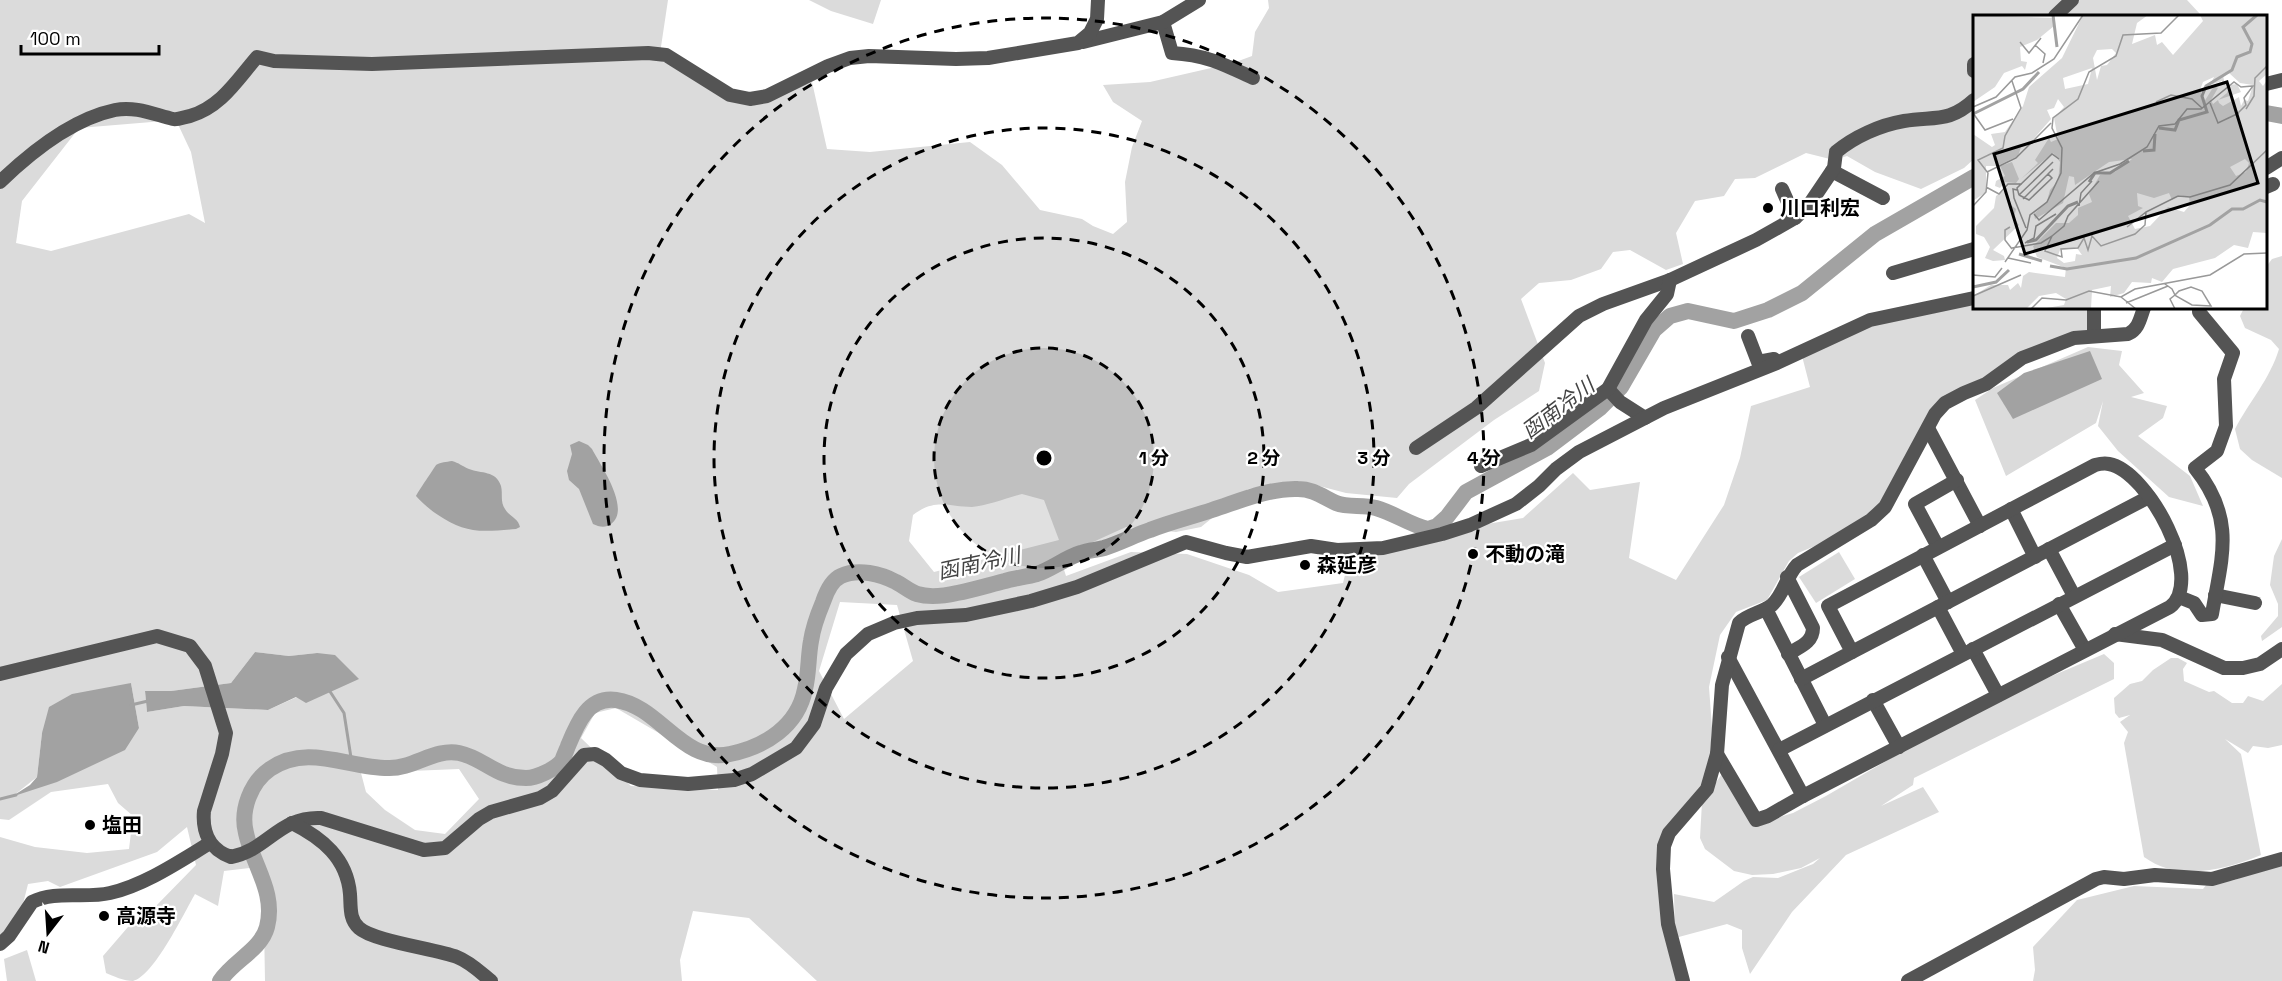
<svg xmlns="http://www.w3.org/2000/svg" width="2282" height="981" font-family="'Space Grotesk','Noto Sans JP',sans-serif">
<rect width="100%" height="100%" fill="#fff"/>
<g fill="#dbdbdb" fill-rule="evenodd">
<path d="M0,0H668L659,60C691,75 720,92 752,106L812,82L827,149L870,152L970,142L1002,165L1040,210L1082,219L1093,226L1113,234L1127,222L1125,182L1132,147L1142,121L1113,102L1103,85L1150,82L1233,63L1252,56L1255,32L1269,8L1268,0H2187L2200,14L2199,16H1974V159L1964,168L1921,189L1875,172L1847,156L1834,160L1806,153L1755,178L1735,179L1724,196L1695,201L1676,233L1683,264L1666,270L1630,250L1613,252L1601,269L1571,280L1539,283L1521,299L1545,363L1539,391L1494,420L1409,484L1397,498L1346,493L1304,482L1248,489L1201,527L1176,532L1126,527L1060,557L1066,576L1131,552L1187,554L1249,575L1278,592L1343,583L1349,559L1439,532L1523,518L1573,473L1590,490L1640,482L1629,558L1676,580L1724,505L1740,458L1751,406L1810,387L1802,356L1867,326L1974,298V308H2091L2089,336L1969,388L1956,392L1885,507L1815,546L1798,553L1789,561L1767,600L1736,612L1720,635L1709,687L1712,728L1708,785L1660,849L1684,981H817L749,918L693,911L680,960L682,981H265L264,924L258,867L224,871L218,906L195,894C184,913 154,976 133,981C124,981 113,976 106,973L103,956L128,927L154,908L196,865L187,827L157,852L60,887L48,881L28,884L18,924L0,936V837L35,847L87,853L129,849L133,816L118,803L108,784L51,792L9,820L0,819ZM176,120L191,152L205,223L189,214L51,251L16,243L22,201L79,128ZM1022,494L1044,500L1059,540L934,572L909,541L913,515C935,498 949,507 972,507C987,506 1006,498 1022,494ZM840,602L897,605L913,661L844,719L819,671ZM255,652L289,656L317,653L297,697L268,710L184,706L147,712L145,691H171L231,683ZM131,683L139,728L13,796L37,777L42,733ZM616,708L717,767L718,790L631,786L581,738L595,713ZM459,769L479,799L445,834L415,830L385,810L366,792L361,773Z"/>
<path d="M809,0H881L873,24L831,11Z"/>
<path d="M2282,256V478L2252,460L2240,449L2235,429C2249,402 2270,379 2279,349L2271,340L2245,328L2240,316L2244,308H2266V267L2272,259Z"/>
<path d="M2088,347L2122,351L2119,365L2144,393L2131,397L2167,406L2163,418L2138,436L2190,476L2203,506L2169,497L2118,451L2098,426L2103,401L2096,423L2006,476L1975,400L1993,388Z"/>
<path d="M2282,539V627L2262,641L2261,636L2278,616V604L2270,585L2274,556Z"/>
<path d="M1839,552L1855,579L1816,603L1799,577Z"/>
<path d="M2104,654L2114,663V679L1914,778L1913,785L1881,806L1923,787L1939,812L1846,855L1792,912L1750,974L1742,948V930L1727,924L1675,938L1674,894L1714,902L1744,881L1753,877L1778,878L1813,864L1820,858L1801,868L1773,874L1752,875L1734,871L1705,849L1700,838L1702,802L1724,771L1757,824L1793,813L1826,796L1950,724L2035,683Z"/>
<path d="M2171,658H2178L2187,663L2183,669L2184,681L2209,692L2214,691L2232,703H2243L2248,696L2263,701L2282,684V745L2268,748L2253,746L2248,753L2225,739L2241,754L2261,855C2225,870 2178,882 2144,857L2124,743L2128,732L2120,722L2130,715L2119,718L2115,713L2114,698L2130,684L2142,681L2153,670Z"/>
<path d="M2282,865V981H2033L2035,970L2033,947L2077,900L2134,886L2203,889L2207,884L2235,880L2255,871Z"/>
<path d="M27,950L36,981H7L4,959Z"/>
</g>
<g fill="#a2a2a2">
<path d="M2090,351L2102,379L2013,419L1997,393L2024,373Z"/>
<path d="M579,441L588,445L592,449C599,463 632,509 611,524C606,528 599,527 593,524L579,489L569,480L567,471L572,454L570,445Z"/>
<path d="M452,461C459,463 462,466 469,469C481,474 496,470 501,486C503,494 500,502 505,509C510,517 518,518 520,527L516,529C502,530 486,532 473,530C453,527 429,511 416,496C417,493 435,467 436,465C441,462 446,462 452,461Z"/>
<path d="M255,652L289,656L317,653L335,655L359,679L306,703L296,697L268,710L184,706L147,712L145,691H171L231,683Z"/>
<path d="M131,683L139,728L125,750L57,782L11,797L30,785L37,777L42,733L49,707L72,694Z"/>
</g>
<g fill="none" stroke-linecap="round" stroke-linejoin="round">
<g stroke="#a2a2a2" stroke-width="3">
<path d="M329,690L344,713L352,764"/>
<path d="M131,705L148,701"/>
<path d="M0,799L16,795"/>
</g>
<g stroke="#a2a2a2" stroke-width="16">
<path d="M2266,113L2282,116"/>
<path d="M220,981C233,961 261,950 267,927C276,892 253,866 246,833C240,810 251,782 270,769C307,743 348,768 388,768C413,769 435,748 459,753C484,758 496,778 526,778C537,778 555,769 562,761C562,760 568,747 568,746C577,724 588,696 616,700C660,706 683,765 730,754C765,747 798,726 805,689C809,673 808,657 811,641C813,627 818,614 823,602C826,593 832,580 841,576C858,568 881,574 896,582C904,586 909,591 917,594C930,598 944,596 957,593C973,590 989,585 1005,581C1015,578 1026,577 1037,574C1052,569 1065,558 1081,553C1088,550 1097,550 1104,548C1120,543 1135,535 1150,530C1170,522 1191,517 1212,510C1240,501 1269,488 1298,489C1313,489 1323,497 1336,503C1349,508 1362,504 1376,508C1394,513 1410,525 1428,529L1437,526L1447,517L1466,492L1547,448L1600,408L1621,387L1654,330L1670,316L1688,311L1734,321L1768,310L1802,293L1875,234L1974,177"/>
</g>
<g stroke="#545454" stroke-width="14">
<path d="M2055,16L2072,0"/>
<path d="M1163,22L1172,53C1206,55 1223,64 1253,78"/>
<path d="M1083,42L1163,22L1199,0"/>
<path d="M1974,64V71"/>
<path d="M2266,84L2282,80"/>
<path d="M2266,168L2282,158"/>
<path d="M1832,171L1883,198"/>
<path d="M0,182C30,153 72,119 115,110C135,106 153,114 173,119C178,120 184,117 190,116C221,107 237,80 257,57L274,61L372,64L648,53L666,55L730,95L750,99L767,96L828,66L850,58L869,56L956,59L988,58L1078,43L1090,33L1097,19L1098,0"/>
<path d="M2266,187L2273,184"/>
<path d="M1782,189L1795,218"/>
<path d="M1893,273L1974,249"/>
<path d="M2094,308V335"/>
<path d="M1748,336L1758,362L1774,359"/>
<path d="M1608,389L1620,402L1645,418"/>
<path d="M1928,428L1980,526"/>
<path d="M1416,448L1476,408L1579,316L1603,304L1670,280L1756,240L1795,218L1809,205L1834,168L1836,152C1854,137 1880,125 1904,121C1935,116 1949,123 1974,100"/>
<path d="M1481,466L1531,445L1608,389L1646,320L1667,294L1670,280"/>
<path d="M2011,509L2035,557"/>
<path d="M1938,547L1915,504L1957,480"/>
<path d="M2049,549L2074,596"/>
<path d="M1923,555L1948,602"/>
<path d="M1787,577L1813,628C1813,643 1799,647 1788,654"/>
<path d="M2215,595L2255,603"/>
<path d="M2179,597L2194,603L2202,615L2212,614C2222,556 2236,519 2195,468L2217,451L2226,426L2224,379L2233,353L2199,312V308"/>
<path d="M2059,604L2085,650"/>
<path d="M1938,607L1963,654"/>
<path d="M1766,609L1825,725"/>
<path d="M2115,634L2162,640L2224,668H2243L2260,664L2282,649"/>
<path d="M1973,649L1998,695"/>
<path d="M1852,652L2149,497"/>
<path d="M1728,657L1803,796"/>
<path d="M0,674L157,636L190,646L205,666L226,733L222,754L204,811C202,832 210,850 231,857C268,850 279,816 321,818L424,850L445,848L479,819L491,812L540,798L552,791L584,755L595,754L606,760L621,773L640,780L688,784L734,780L752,774L796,748L814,724L826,688L846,654L868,634L894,623L917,618L966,615L1031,601L1077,587L1186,542L1226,553L1247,557L1311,546L1337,550L1383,548L1442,534L1470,525L1516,504L1539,486L1556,469L1579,452L1664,408L1777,363L1870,320L1974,298"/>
<path d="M1873,700L1899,747"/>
<path d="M1779,750L2175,545"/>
<path d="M1717,754L1756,820L1768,816L1803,796L2170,607C2206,579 2148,471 2109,464C2104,463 2099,464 2095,465L1828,606L1852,652L1801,679"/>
<path d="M292,823C322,838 347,858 350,894C351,907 349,919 359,928C373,941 436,949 457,957C470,962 480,972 491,981"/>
<path d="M0,944L9,936L32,902C55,890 85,899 110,893C145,885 180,861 210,843"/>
<path d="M1683,981L1668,924L1663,869L1664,846L1669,833L1707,789L1717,754L1722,685L1739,623C1748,614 1762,613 1772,605C1784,594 1786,577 1797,565L1871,520L1885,507L1935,414L1945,403L1964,393L1986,384L2022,358L2074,338L2128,334C2139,329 2140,318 2144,308"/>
<path d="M1908,981L2096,879L2104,877L2124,879L2155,875L2212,879L2282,859"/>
</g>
</g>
<circle cx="1044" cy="458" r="110" fill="#000" fill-opacity=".12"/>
<g fill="none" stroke="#000" stroke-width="3" stroke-dasharray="10 8">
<circle cx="1044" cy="458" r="110"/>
<circle cx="1044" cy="458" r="220"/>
<circle cx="1044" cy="458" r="330"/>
<circle cx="1044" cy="458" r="440"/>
</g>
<g fill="#000" stroke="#fff" stroke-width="2">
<circle cx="1768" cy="208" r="6"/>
<circle cx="1473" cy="554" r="6"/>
<circle cx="1305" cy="565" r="6"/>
<circle cx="90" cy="825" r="6"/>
<circle cx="104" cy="916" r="6"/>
</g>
<g text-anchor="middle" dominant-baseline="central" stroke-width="4.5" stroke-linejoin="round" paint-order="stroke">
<g font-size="20" font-weight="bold" fill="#000" stroke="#fff" text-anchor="start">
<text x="1780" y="208">川口利宏</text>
<text x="1485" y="554">不動の滝</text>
<text x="1317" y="565">森延彦</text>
<text x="102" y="825">塩田</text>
<text x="116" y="916">高源寺</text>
</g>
<g font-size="21" font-style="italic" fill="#434343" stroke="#fff">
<text transform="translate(1558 408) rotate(-37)">函南冷川</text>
<text transform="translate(979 563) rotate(-12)">函南冷川</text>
</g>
</g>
<g transform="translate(1973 15)">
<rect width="294" height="294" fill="#fff"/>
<path d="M0,0L82,3L81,11L64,25L47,32L48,46L54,47L52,55L49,51L31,58L22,72L0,87ZM110,0H175L164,8L159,29L182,20L184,30L189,27L200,40L230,6L227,0H294V59L286,66L290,71L294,65V218L280,217L275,233L261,230L242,243L200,254L189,267L179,263L178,268L159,267L151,278L137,282L138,271L119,275L118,294H68L91,290L93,284L83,278L66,281L54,293L0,294V281L18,270H35L37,275L45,268L48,273L50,261L56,257L92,262L93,253L64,242L60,231L83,208H96L105,200V193L119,187L116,179L127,160L142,157L159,144L136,147L102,170L101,162L96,161L90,188L62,204L61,199L74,186L77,175L85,166L87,147L80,138L48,164L65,148L62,145L76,123L78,127L85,124L81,103L91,92L85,84L81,93L74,95L78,104L57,128L49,129L45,141L24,151H13V177L0,186V119L19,132L22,130L18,119L32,117L50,91L56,72L89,43ZM124,35L139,34L143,38L134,50L128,51L124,65L120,43ZM119,53L115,69L92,74L90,63ZM256,58L267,68L280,70L275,86L271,85L268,91L266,82L250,91L246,88L245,85L268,77L264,69L257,70L254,78L240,89L238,85L245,73L241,71L231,87L227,75L230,67L241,62L237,70L249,66L252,71L250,60ZM272,144L276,148L273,157L263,161L257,152ZM164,178L181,183L196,178L199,185L205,180L216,182L217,190L211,197L195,192L177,211L162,214L155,201L170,193L165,191ZM104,233L109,240L103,239L102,246L91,248L84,243L87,235ZM39,147L46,164L43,168L32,167L27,173L22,171L23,166L32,161L27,151ZM34,173L35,188L43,194L41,203L46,210L20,235L31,241L32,245L20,246L12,243L17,232L11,222L3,219V211L21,193L23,181Z" fill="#dbdbdb" fill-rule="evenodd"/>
<path fill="none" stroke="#a2a2a2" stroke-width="3" d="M80,0L84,32M0,99L50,74L66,57M186,113L202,115L206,105L234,97L229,81L233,71L259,55L264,42L277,37L279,29L270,12L284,0M170,136L181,135L182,119M116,167L122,158H137L156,146M54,227L63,225L95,191L105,187M46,239L69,246M77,251L94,254L163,243L237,210L259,194H270L287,185L294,187M0,272L23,267L36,255"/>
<path fill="none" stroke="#999" stroke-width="1.5" d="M47,27L56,38L68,23M62,30L72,39L70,48M183,87L198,80L219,84L229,93M237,88L245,108L266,98M0,92L23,82L42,62L59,58L81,44L110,0M273,94L281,81L282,63L294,51M0,98L12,115L40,104M14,157L43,143L78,108M13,172L26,179L35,169H49M44,175L40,174L41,183L53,213M46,180L44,173L79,139L86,144M46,180L56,185L79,163L75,159L80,154M46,180L80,147M50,184L75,159M0,191L13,177L15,158L5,145L30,133L32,121L48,93L39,66M106,191L108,178L119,166M61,199L66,205L121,158L147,149L174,132L186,111L202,109L214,94H228L261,67L268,72L280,71L271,83L273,90L265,98M37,212L32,215V225L39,234M154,212L173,197M79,221L91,211L95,201L126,166M52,228L61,223L63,211L83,199M39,233L68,228L79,221L72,236L89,242L88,234L105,233L111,223L115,235L119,221L128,231L162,219L172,210L173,197L205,181L217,182L257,170L294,135M35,243L58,248M32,247L54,215L57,200L74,187L88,158L89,133L79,113L80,103L105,84L116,57L143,41L150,20L188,18L206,0M0,260L22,262L29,253M192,269L199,274L202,280L203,281L219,290L238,291L229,276L218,272L206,276L202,280L197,284L202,294M0,281L48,260M148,282L163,294M153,288L195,271M58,294L69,283L93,285L116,276L148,282L162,274L237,260L271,239L294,238"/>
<path fill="#000" fill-opacity="0.15" stroke="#000" stroke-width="3" d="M254,67L285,168L52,239L21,139Z"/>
<rect width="294" height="294" fill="none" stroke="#000" stroke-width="3"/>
</g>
<circle cx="1044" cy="458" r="9" fill="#000" stroke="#fff" stroke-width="3"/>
<g font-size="18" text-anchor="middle" font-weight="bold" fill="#000" stroke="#fff" stroke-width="4.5" stroke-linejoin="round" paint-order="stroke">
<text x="1154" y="464">1 分</text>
<text x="1264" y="464">2 分</text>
<text x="1374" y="464">3 分</text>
<text x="1484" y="464">4 分</text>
</g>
<g transform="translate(48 933) rotate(197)" stroke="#ffffff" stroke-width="4.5" paint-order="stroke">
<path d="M0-4.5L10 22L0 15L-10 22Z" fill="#000000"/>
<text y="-9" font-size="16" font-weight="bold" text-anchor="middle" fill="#000000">N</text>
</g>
<path d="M21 45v9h138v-9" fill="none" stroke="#000000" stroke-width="3"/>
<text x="30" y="45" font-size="18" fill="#000000" stroke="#ffffff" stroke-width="4.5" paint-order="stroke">100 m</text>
</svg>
